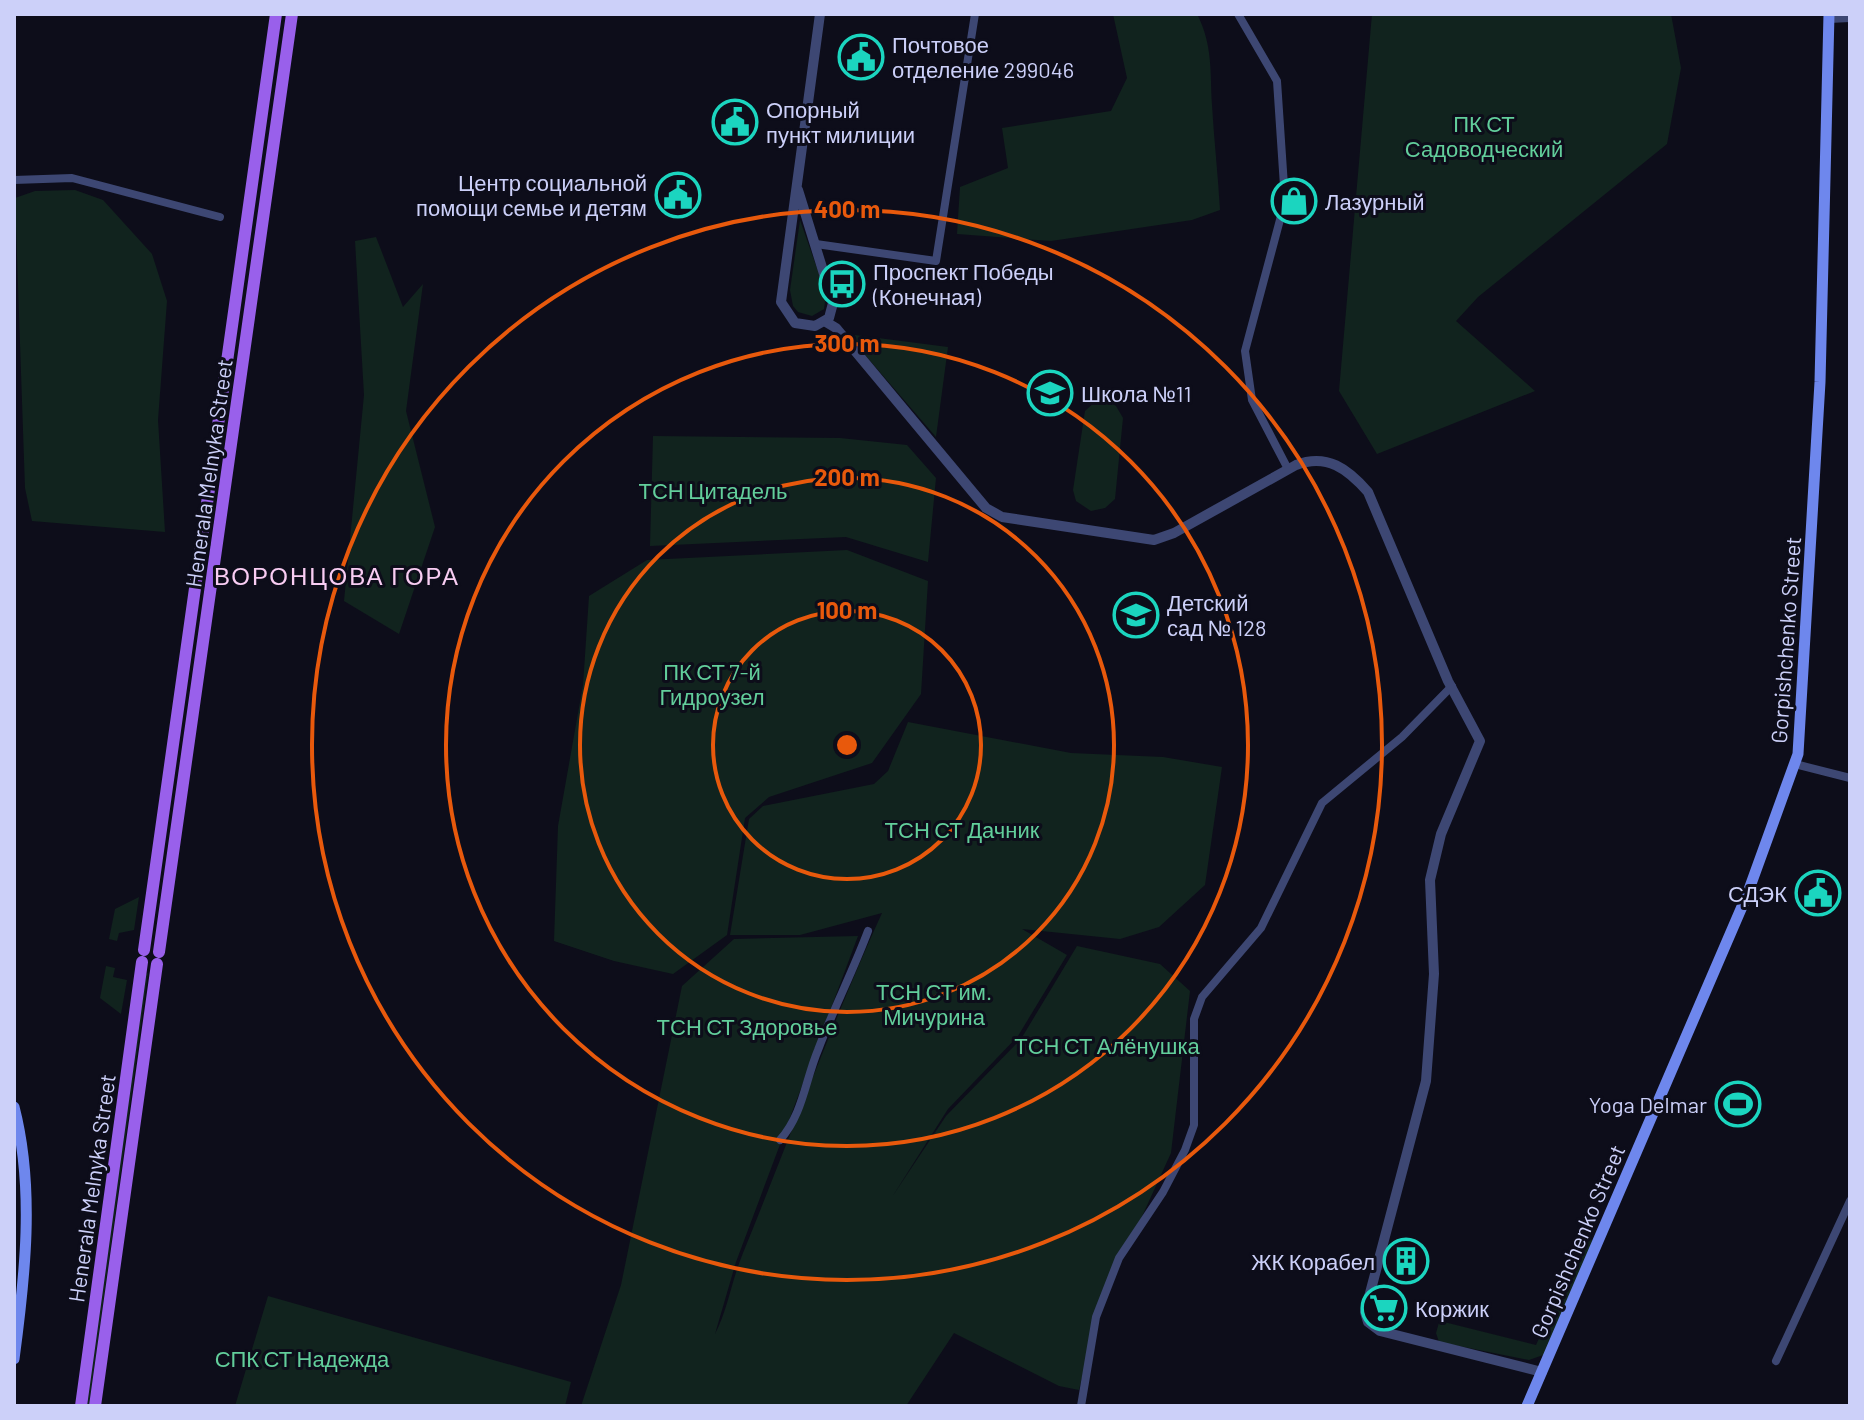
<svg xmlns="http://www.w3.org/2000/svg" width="1864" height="1420" font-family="Barlow,sans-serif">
<rect width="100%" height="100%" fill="#0d0d1a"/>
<g fill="#11231e">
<path d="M1113,14H1197C1213,45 1210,72 1212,105C1214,140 1218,175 1220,210L1192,220L1051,241L957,234L960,187L1008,168L1002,128L1111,111L1127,78Z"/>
<path d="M1372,14H1671L1681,68L1667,144L1478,297L1456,321L1535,391L1377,454L1339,391Z"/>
<path d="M75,190L103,200L152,254L167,301L158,420L165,532L32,521L25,488L15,198L35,191Z"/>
<path d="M800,220L826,294L824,309L812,316L798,312L793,306L790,290Z"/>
<path d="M376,237L403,307L423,284L406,411L435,527L399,634L344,601L364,395L355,241Z"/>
<path d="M847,334L948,347L936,437Z"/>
<path d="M1105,400L1116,406L1123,418L1115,499L1105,508L1091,511L1076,501L1073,490L1085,411L1095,402Z"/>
<path d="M653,436L840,438L907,445L936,478L928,562L846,537L650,546Z"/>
<path d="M847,550L928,581L921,694L872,763L769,797L745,818L727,935L673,974L614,961L554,941L558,826L583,685L589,596L647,560Z"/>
<path d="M908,722L1071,753L1163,757L1222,767L1205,885L1159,927L1120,939L1022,929L1067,955L1018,1036L948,1109L892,1197L946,1116L1021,1039L1077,946L1160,964L1190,991L1171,1153L1096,1317L1079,1390L1059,1386L954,1333L906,1406H581L621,1285L682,986L734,939L858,936L736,1262L715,1334C728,1309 732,1279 743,1253C789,1140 831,1025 882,913L800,935H730L749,819L763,806L874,784L888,771Z"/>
<path d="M139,897L134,930L119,933L117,941L109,939L115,909Z"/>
<path d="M106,966L115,968L113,977L127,980L121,1014L100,998Z"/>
<path d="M148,973L89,1406H84L146,974Z"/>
<path d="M1586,1235L1594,1242L1546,1354L1529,1360L1439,1342L1436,1333L1445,1302L1440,1321L1536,1345Z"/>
<path d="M268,1296L571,1382L565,1406H235Z"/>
</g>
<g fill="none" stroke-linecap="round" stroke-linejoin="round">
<g stroke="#3d4773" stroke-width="8">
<path d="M1238,14L1277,81L1285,201L1245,351L1252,400L1288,469"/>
<path d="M1829,19L1850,18"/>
<path d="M14,180L72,178L220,217"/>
<path d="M816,244L936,261L975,14"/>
<path d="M1795,764L1850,778"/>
<path d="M780,1140C803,1114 805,1081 818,1050C833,1010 853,971 868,931"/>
<path d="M1776,1361L1850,1201"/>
<path d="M1081,1406L1096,1317L1119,1258L1163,1192L1185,1150L1194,1125V1019L1202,997L1261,928L1322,803L1402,737L1452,686"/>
</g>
<g stroke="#3d4773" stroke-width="10">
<path d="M798,190L833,303L829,318L815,326L795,323L781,302L820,14"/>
<path d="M826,322L836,328L986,508L1002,517L1154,540L1174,533L1296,465C1327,453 1348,469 1368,492L1448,681L1480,741L1441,834L1430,880L1434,974L1426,1081L1365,1312L1368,1322L1380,1331L1542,1372"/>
</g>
<g stroke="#6e87ed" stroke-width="11">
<path d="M14,1107C35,1188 25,1277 14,1359"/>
<path d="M1527,1406L1747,895L1798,754L1820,382L1829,14"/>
</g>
<g stroke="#9960eb" stroke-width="12">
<path d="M144,950L276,14"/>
<path d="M159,952L292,14"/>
<path d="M81,1406L142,962"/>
<path d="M95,1406L157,964"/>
</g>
</g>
<g fill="none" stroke="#e8590c" stroke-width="4">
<circle cx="847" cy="745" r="134"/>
<circle cx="847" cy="745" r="267"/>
<circle cx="847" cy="745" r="401"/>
<circle cx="847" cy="745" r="535"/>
</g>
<defs>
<g id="civic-ring" transform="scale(2.3)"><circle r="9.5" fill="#0d0d1a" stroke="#1bd5bf" stroke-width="1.5"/><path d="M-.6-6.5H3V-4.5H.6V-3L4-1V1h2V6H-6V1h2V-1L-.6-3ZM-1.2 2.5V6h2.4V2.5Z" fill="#1bd5bf"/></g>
<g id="shop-ring" transform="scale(2.3)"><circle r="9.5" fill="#0d0d1a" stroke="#1bd5bf" stroke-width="1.5"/><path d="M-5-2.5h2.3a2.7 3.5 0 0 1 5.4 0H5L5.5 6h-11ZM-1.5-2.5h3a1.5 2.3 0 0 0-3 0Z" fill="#1bd5bf"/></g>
<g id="bus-ring" transform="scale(2.3)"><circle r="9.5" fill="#0d0d1a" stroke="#1bd5bf" stroke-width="1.5"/><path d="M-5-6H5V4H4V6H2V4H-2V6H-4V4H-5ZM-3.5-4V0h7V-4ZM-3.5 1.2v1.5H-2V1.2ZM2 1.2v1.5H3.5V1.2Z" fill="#1bd5bf"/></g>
<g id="school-ring" transform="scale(2.3)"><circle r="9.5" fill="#0d0d1a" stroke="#1bd5bf" stroke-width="1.5"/><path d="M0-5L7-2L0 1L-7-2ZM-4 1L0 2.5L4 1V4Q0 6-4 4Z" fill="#1bd5bf"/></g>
<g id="stadium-ring" transform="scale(2.3)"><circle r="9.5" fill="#0d0d1a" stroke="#1bd5bf" stroke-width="1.5"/><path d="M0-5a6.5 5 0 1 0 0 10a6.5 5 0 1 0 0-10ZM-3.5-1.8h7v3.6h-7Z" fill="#1bd5bf"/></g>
<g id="building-ring" transform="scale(2.3)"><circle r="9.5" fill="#0d0d1a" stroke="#1bd5bf" stroke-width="1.5"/><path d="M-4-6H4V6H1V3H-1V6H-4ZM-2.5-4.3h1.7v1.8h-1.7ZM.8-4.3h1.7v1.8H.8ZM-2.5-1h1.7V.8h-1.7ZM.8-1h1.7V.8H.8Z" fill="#1bd5bf"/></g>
<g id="supermarket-ring" transform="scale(2.3)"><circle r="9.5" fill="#0d0d1a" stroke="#1bd5bf" stroke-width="1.5"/><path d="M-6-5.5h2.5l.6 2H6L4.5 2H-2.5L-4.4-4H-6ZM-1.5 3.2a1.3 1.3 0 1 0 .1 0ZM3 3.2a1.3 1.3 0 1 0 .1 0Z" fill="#1bd5bf"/></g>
</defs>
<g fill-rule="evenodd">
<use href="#civic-ring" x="861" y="57"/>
<use href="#civic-ring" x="735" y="122"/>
<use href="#civic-ring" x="678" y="195"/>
<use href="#shop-ring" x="1294" y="201"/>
<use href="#bus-ring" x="842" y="284"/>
<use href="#school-ring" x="1050" y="393"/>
<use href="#school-ring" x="1136" y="615"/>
<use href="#civic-ring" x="1818" y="893"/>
<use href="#stadium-ring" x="1738" y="1104"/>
<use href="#building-ring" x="1406" y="1261"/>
<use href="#supermarket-ring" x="1384" y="1308"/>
</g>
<g text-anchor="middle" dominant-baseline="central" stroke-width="6" stroke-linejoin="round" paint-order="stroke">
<g font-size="22" fill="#ccd0f9" stroke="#0d0d1a" text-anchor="start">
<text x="892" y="44">Почтовое<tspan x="892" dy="25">отделение 299046</tspan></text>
<text x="766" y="109">Опорный<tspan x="766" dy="25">пункт милиции</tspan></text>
<text x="647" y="182" text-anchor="end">Центр социальной<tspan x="647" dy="25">помощи семье и детям</tspan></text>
<text x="1325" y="201">Лазурный</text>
<text x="873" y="271">Проспект Победы<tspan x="873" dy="25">(Конечная)</tspan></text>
<text x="1081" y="393">Школа №11</text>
<text x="1167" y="602">Детский<tspan x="1167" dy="25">сад № 128</tspan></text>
<text x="1787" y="893" text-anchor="end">СДЭК</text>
<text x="1707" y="1104" text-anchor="end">Yoga Delmar</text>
<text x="1375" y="1261" text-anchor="end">ЖК Корабел</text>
<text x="1415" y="1308">Коржик</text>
</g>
<g font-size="22" fill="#62ce9b" stroke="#0d0d1a">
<text x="1484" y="123">ПК СТ<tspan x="1484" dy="25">Садоводческий</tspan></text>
<text x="713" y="490">ТСН Цитадель</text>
<text x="712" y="671">ПК СТ 7-й<tspan x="712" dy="25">Гидроузел</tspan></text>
<text x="962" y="829">ТСН СТ Дачник</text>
<text x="934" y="991">ТСН СТ им.<tspan x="934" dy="25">Мичурина</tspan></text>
<text x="747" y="1026">ТСН СТ Здоровье</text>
<text x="1107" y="1045">ТСН СТ Алёнушка</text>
<text x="302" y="1358">СПК СТ Надежда</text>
</g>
<g font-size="22" fill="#ccd0f9" stroke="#0d0d1a">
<text transform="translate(208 473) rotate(-82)">Henerala Melnyka Street</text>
<text transform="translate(1785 640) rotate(-86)">Gorpishchenko Street</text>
<text transform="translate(91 1188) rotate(-82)">Henerala Melnyka Street</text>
<text transform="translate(1577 1241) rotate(-67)">Gorpishchenko Street</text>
</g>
<g font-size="24" letter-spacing="2" fill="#f9cdf3" stroke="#0d0d1a">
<text x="337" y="575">ВОРОНЦОВА ГОРА</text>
</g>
</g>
<circle cx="847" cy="745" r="12" fill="#e8590c" stroke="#0d0d1a" stroke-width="4"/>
<g font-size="24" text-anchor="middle" font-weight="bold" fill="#e8590c" stroke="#0d0d1a" stroke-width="6" stroke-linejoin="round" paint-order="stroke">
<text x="847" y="218">400 m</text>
<text x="847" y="352">300 m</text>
<text x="847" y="486">200 m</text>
<text x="847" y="619">100 m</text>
</g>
<rect width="1864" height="1420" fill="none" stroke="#ccd0f9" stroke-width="32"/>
</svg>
